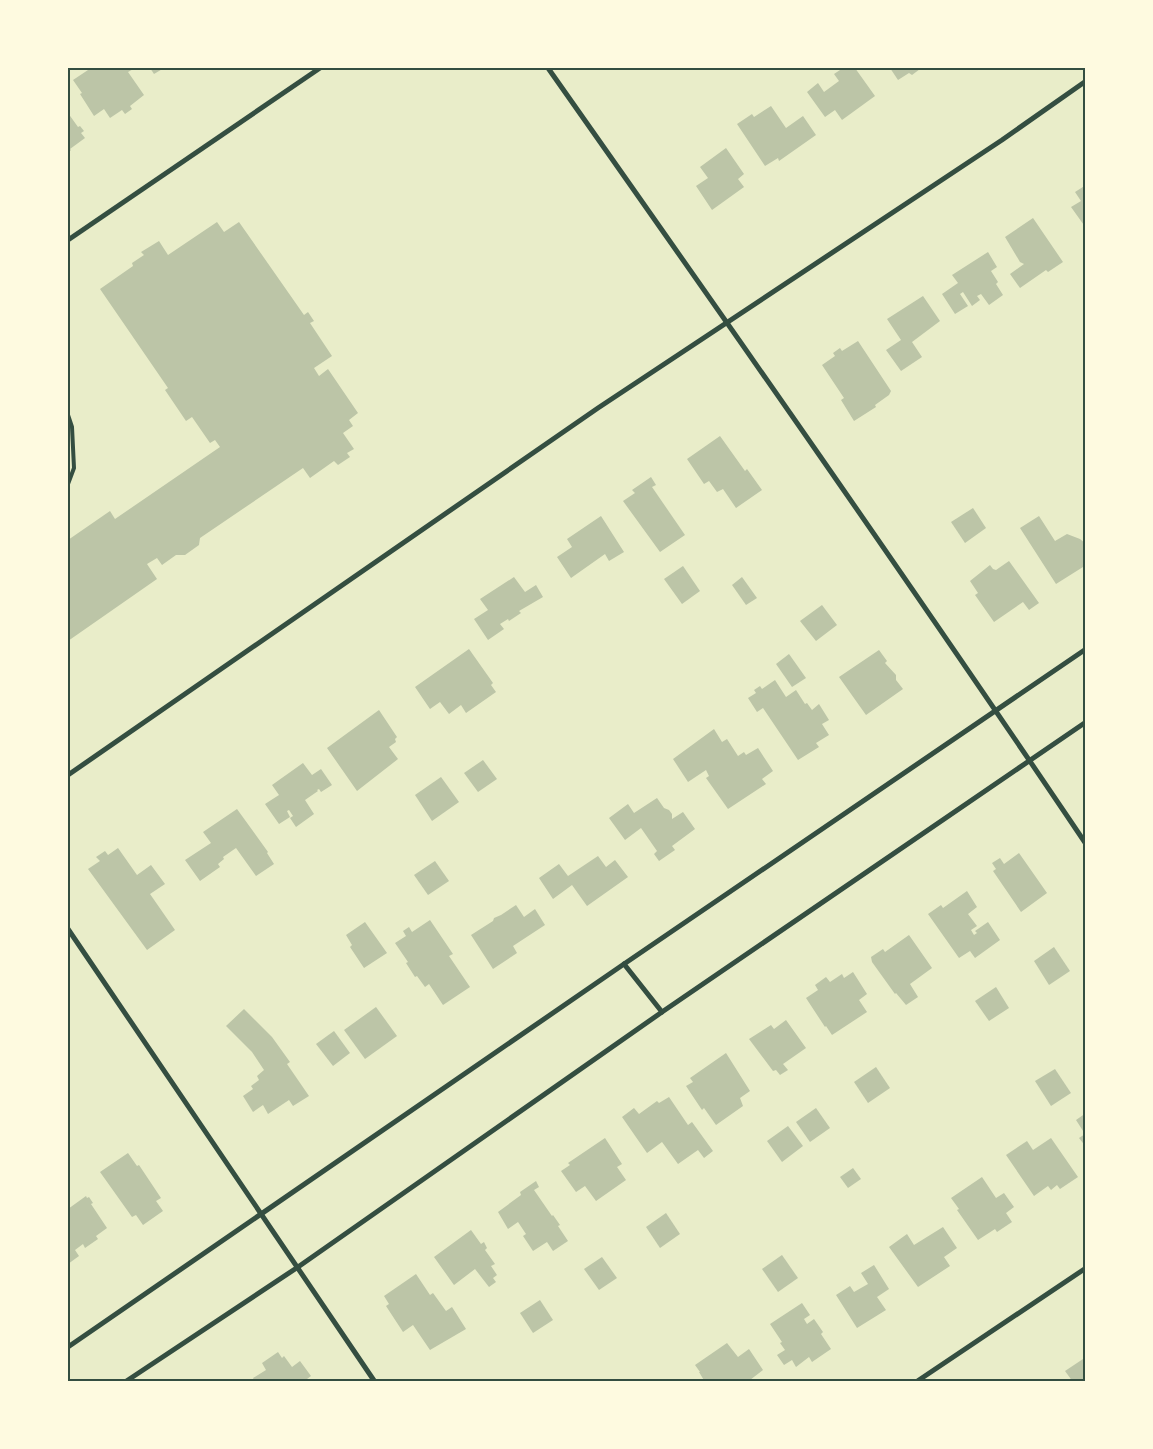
<svg xmlns="http://www.w3.org/2000/svg" width="1153" height="1449" font-family="Manrope,sans-serif">
<rect width="100%" height="100%" fill="#e9edc9"/>
<g fill="#bcc5a7">
<path d="M91,68H135L128,72L144,95L130,106L132,109L125,114L122,110L110,118L104,109L94,116L80,94L82,93L73,80Z"/>
<path d="M150,68H164L154,74Z"/>
<path d="M843,68H855L875,96L842,120L835,110L825,117L807,92L818,83L824,92L839,81L834,74Z"/>
<path d="M890,68H919L920,69L912,75L909,73L898,80Z"/>
<path d="M771,106L786,128L803,116L816,135L779,161L778,158L765,166L737,124L752,114L754,117Z"/>
<path d="M68,113L78,127L80,126L84,131L81,133L85,138L70,149L71,150L68,153Z"/>
<path d="M726,148L744,174L738,179L744,187L712,210L696,186L708,178L700,167Z"/>
<path d="M1086,185V228L1071,207L1081,201L1075,192Z"/>
<path d="M1033,218L1063,262L1048,272L1046,270L1020,288L1010,274L1024,264L1020,262L1005,237Z"/>
<path d="M217,222L224,232L239,222L304,315L308,312L314,321L310,323L332,356L314,368L319,376L328,369L358,413L349,420L353,426L343,433L354,449L347,453L350,457L338,465L334,461L310,478L303,468L200,538L199,545L185,555H176L162,565L157,558L147,564L157,579L68,641V540L110,511L115,519L220,447L215,440L210,443L192,417L186,421L165,390L168,388L100,289L133,266L132,263L144,255L141,252L159,241L168,255Z"/>
<path d="M988,252L997,267L991,271L998,282L996,284L1003,295L989,305L981,294L977,296L980,300L972,306L963,292L960,294L968,306L955,314L942,294L958,283L952,275Z"/>
<path d="M923,296L940,321L912,342L922,357L901,371L886,350L901,340L887,319Z"/>
<path d="M858,341L891,391L889,395L875,405L876,407L854,421L841,400L844,398L822,365L835,356L833,353L840,348L842,351Z"/>
<path d="M720,436L745,471L747,469L762,490L736,508L723,489L717,492L709,481L704,484L687,459Z"/>
<path d="M651,477L656,485L652,487L685,535L660,552L623,501L635,493L632,490Z"/>
<path d="M973,508L986,528L965,543L951,522Z"/>
<path d="M601,516L624,552L609,561L605,554L571,578L557,557L572,547L567,539Z"/>
<path d="M1039,516L1055,541L1067,534L1080,539L1086,544V562L1083,567L1056,584L1020,528Z"/>
<path d="M1009,561L1039,603L1029,610L1023,602L994,622L975,595L978,593L970,581L990,565L993,569L996,570Z"/>
<path d="M683,566L700,591L682,604L664,579Z"/>
<path d="M514,577L525,592L536,585L543,597L519,611L521,613L509,621L508,619L500,624L504,629L488,640L474,619L488,610L480,599Z"/>
<path d="M742,577L757,598L746,605L732,585Z"/>
<path d="M822,605L837,625L816,641L800,621Z"/>
<path d="M469,649L493,683L491,685L496,692L466,713L461,705L449,714L440,702L430,709L415,687Z"/>
<path d="M879,650L887,661L885,663L896,675V680L903,689L866,715L839,677Z"/>
<path d="M789,654L806,678L792,687L776,664Z"/>
<path d="M775,680L786,697L796,690L805,704L807,703L812,710L819,704L829,720L822,724L829,735L816,743L819,747L798,760L763,708L757,712L748,698L756,693L754,690L760,686L762,689Z"/>
<path d="M379,710L397,737L395,739L396,742L389,747L398,759L357,791L327,748Z"/>
<path d="M714,729L722,742L727,739L738,756L744,752L746,755L758,748L773,771L762,779L766,784L728,809L706,778L709,776L706,770L688,782L673,759Z"/>
<path d="M483,760L497,779L478,792L464,773Z"/>
<path d="M303,763L312,775L321,769L332,785L321,792L319,789L317,790L318,791L305,800L314,814L296,827L290,818L293,816L289,810L287,811L290,817L279,824L265,804L279,795L272,785Z"/>
<path d="M441,777L459,802L432,821L415,795Z"/>
<path d="M657,798L664,808L669,810L672,814V819L683,812L695,829L672,846L675,850L659,861L654,854L657,851L641,828L625,840L609,818L628,804L634,813Z"/>
<path d="M237,809L268,852L267,853L274,864L256,876L236,848L223,857L224,859L218,864L220,867L200,881L185,860L211,843L203,832Z"/>
<path d="M118,848L137,875L151,865L165,884L150,894L175,930L147,950L88,869L100,861L96,857L105,851L108,855Z"/>
<path d="M1019,853L1047,893L1021,912L993,871L996,869L992,863L1000,858L1004,864Z"/>
<path d="M598,856L606,867L615,860L628,877L587,906L572,885L553,899L539,878L559,864L568,876Z"/>
<path d="M435,861L449,881L428,895L414,875Z"/>
<path d="M967,891L977,907L968,914L977,926L971,930L974,935L977,933L975,931L988,922L1000,940L975,958L970,951L959,958L928,914L941,905L943,908Z"/>
<path d="M516,905L524,917L535,909L545,925L513,946L517,953L493,969L471,935L493,921L494,918L501,915Z"/>
<path d="M430,920L453,954L449,956L470,987L443,1005L429,984L425,987L417,976L415,977L406,963L408,962L395,943L406,936L403,931L409,927L412,932Z"/>
<path d="M365,922L387,953L364,968L350,947L352,945L346,935Z"/>
<path d="M909,935L932,968L910,984L918,997L906,1005L896,993L895,994L872,962L871,957L883,949L885,952Z"/>
<path d="M1054,947L1070,971L1049,985L1034,961Z"/>
<path d="M853,972L867,994L859,1000L867,1012L832,1035L826,1026L825,1027L806,998L818,990L815,985L826,977L830,982L842,974L844,978Z"/>
<path d="M996,987L1009,1008L989,1021L975,1001Z"/>
<path d="M376,1007L397,1036L365,1059L344,1030Z"/>
<path d="M244,1009L272,1037L290,1062L287,1064L309,1096L293,1106L289,1100L268,1114L263,1105L253,1112L243,1096L253,1089L251,1086L259,1080L257,1076L264,1070L252,1052L226,1026Z"/>
<path d="M786,1020L806,1048L783,1064L788,1070L780,1075L776,1070L773,1071L749,1039L771,1025L774,1029Z"/>
<path d="M334,1031L350,1053L333,1066L316,1044Z"/>
<path d="M726,1053L750,1091L740,1098L743,1106L716,1125L704,1108L702,1110L686,1086L693,1082L690,1078Z"/>
<path d="M876,1067L890,1088L868,1103L854,1082Z"/>
<path d="M1055,1069L1071,1093L1051,1106L1035,1081Z"/>
<path d="M669,1097L688,1125L692,1122L713,1151L704,1158L698,1150L678,1164L662,1142L647,1153L622,1117L634,1108L639,1114L657,1101L659,1103Z"/>
<path d="M816,1108L830,1128L810,1142L796,1122Z"/>
<path d="M1086,1113V1147L1079,1138L1085,1134L1076,1120Z"/>
<path d="M788,1126L803,1146L782,1162L767,1141Z"/>
<path d="M605,1138L622,1164L617,1167L626,1180L596,1201L585,1186L576,1192L561,1171L570,1165L568,1163Z"/>
<path d="M1051,1138L1078,1177L1060,1189L1057,1185L1051,1190L1048,1186L1034,1196L1006,1155L1027,1141L1033,1150Z"/>
<path d="M128,1153L137,1166L139,1165L161,1198L156,1201L163,1211L143,1225L136,1215L132,1217L100,1172Z"/>
<path d="M853,1168L861,1179L848,1188L840,1177Z"/>
<path d="M982,1177L996,1198L1004,1193L1014,1207L1006,1213L1012,1222L997,1232L995,1229L978,1240L957,1210L959,1209L951,1198Z"/>
<path d="M536,1181L539,1187L534,1190L552,1216L553,1215L560,1225L558,1226L568,1241L553,1251L547,1242L533,1251L523,1236L526,1234L518,1222L508,1229L498,1212L521,1195L520,1192Z"/>
<path d="M86,1196L87,1198L89,1197L93,1203L91,1204L107,1228L96,1236L98,1239L85,1248L83,1244L75,1250L79,1256L68,1264V1209Z"/>
<path d="M666,1213L680,1234L660,1248L646,1227Z"/>
<path d="M943,1227L957,1248L944,1257L950,1266L918,1287L889,1247L907,1234L914,1245Z"/>
<path d="M471,1230L481,1244L484,1242L487,1248L485,1250L495,1264L491,1266L497,1275L493,1278L496,1282L489,1287L475,1269L454,1285L434,1257Z"/>
<path d="M782,1255L798,1278L778,1292L762,1269Z"/>
<path d="M602,1257L617,1278L599,1290L584,1269Z"/>
<path d="M874,1265L889,1289L877,1297L886,1310L857,1328L836,1295L850,1286L854,1292L868,1284L861,1273Z"/>
<path d="M416,1274L430,1295L433,1293L446,1311L452,1307L466,1329L430,1350L413,1325L403,1332L386,1306L389,1304L384,1296Z"/>
<path d="M540,1300L553,1320L533,1333L520,1313Z"/>
<path d="M802,1303L810,1315L804,1319L807,1324L814,1319L823,1332L821,1334L831,1349L812,1362L809,1357L796,1367L792,1360L784,1365L777,1355L785,1350L780,1343L782,1342L770,1324Z"/>
<path d="M727,1343L738,1357L749,1349L763,1370L750,1380L753,1382H705L699,1372H700L695,1365Z"/>
<path d="M278,1352L282,1358L284,1356L292,1367L300,1361L311,1376L303,1382H255L253,1378L266,1370L262,1363Z"/>
<path d="M1086,1357V1382H1073L1065,1371Z"/>
</g>
<g fill="none" stroke-linecap="round" stroke-linejoin="round">
<path stroke="#344e41" stroke-width="4" d="M68,415L72,427L74,468L68,484"/>
<g stroke="#344e41" stroke-width="5">
<path d="M548,68C729,325 910,583 1086,844"/>
<path d="M68,240L320,68"/>
<path d="M68,775L598,408L1002,140L1086,81"/>
<path d="M68,929L375,1382"/>
<path d="M624,964L662,1012"/>
<path d="M68,1347L624,964L1086,649"/>
<path d="M125,1382L298,1267L662,1012L1086,722"/>
<path d="M916,1382L1086,1268"/>
</g>
</g>
<rect width="1153" height="1449" fill="none" stroke="#fefae0" stroke-width="138"/>
<rect x="69" y="69" width="1015" height="1311" fill="none" stroke="#344e41" stroke-width="2"/>
</svg>
